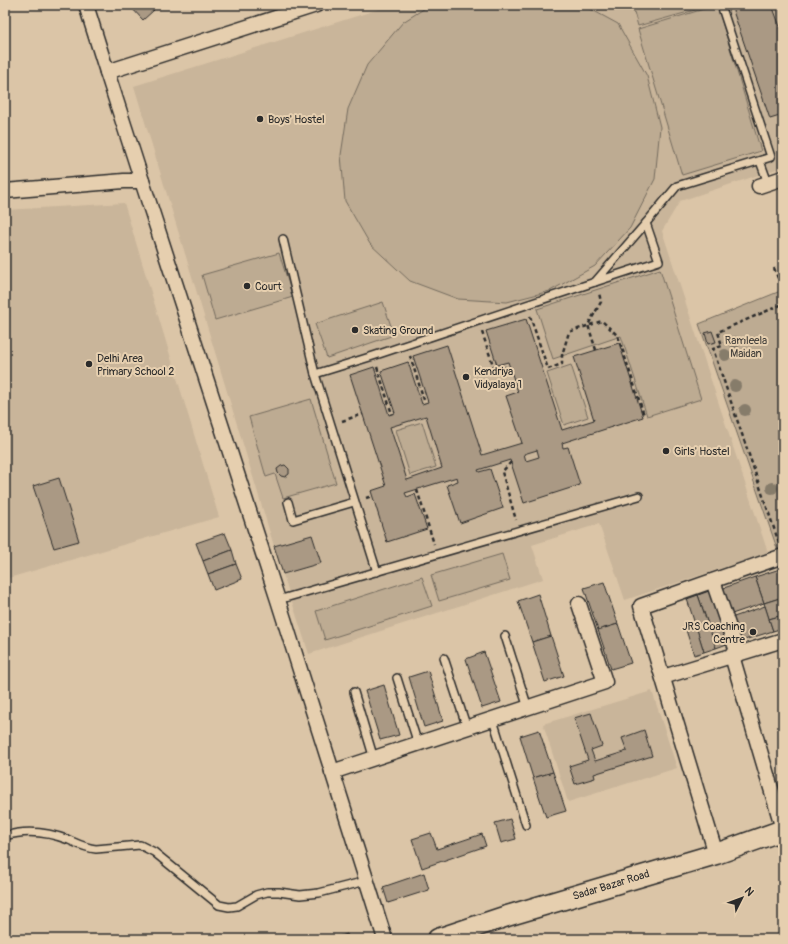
<svg xmlns="http://www.w3.org/2000/svg" width="788" height="944" font-family="Pangolin,sans-serif">
<rect width="100%" height="100%" fill="#dbc5a7"/>
<filter id="ink" filterUnits="userSpaceOnUse"><feTurbulence type="fractalNoise" baseFrequency=".025" numOctaves="2"/><feDisplacementMap in="SourceGraphic" scale="8" xChannelSelector="R" yChannelSelector="G"/><feConvolveMatrix kernelMatrix="1 2 1 2 8 2 1 2 1" color-interpolation-filters="sRGB"/></filter>
<g filter="url(#ink)">
<g fill="#c9b59a">
<path d="M392,5H783V167L680,201L662,231L768,553L625,600L599,524L532,545L543,579L309,654L283,574L321,562L312,535L274,546L134,86Z"/>
<path d="M124,203L219,517L5,579V210Z"/>
<path d="M652,691L677,768L568,802L543,724Z"/>
</g>
<g fill="#bdab92" stroke="#746b5e">
<path d="M430,5H583L618,24L647,76L660,127L655,179L630,228L595,266L550,291L507,302L458,299L410,281L370,244L345,201L341,155L348,109L367,65L403,22Z"/>
<path d="M632,5H713L638,26Z"/>
<path d="M717,5L761,151L682,175L638,29Z"/>
<path d="M279,253L293,297L215,320L202,275Z"/>
<path d="M660,269L701,399L647,416L621,336L553,359L537,309Z"/>
<path d="M783,290V550L778,551L699,324Z"/>
<path d="M383,302L394,335L327,358L315,324Z"/>
<path d="M571,365L588,417L564,425L547,373Z"/>
<path d="M311,399L336,483L283,498L275,474L266,477L249,417Z"/>
<path d="M422,422L436,467L410,475L396,430Z"/>
<path d="M502,554L510,580L439,601L431,575Z"/>
<path d="M422,577L432,606L325,640L316,611Z"/>
</g>
<g fill="#aa9984" stroke="#2b2b2b" fill-rule="evenodd">
<path d="M129,5H149L154,10L143,20Z"/>
<path d="M731,5H772L783,35V115L770,119Z"/>
<path d="M526,319L562,430L594,420L574,357L619,343L643,417L562,443L563,448L568,447L580,485L524,503L510,460L478,470L479,472L490,469L503,508L460,523L447,485L458,481L457,477L405,493L407,497L415,494L427,529L387,542L371,491L386,486L350,375L374,367L389,415L395,413L381,371L408,362L422,404L428,402L413,356L447,345L482,455L522,443L506,396L518,392L508,362L497,365L486,331ZM426,416L442,468L407,480L390,427ZM537,450L539,457L526,461L524,454Z"/>
<path d="M712,331L716,342L708,344L705,333Z"/>
<path d="M285,465L289,469V474L285,477L281,476L278,473L277,469L281,466Z"/>
<path d="M59,478L79,541L54,548L33,486Z"/>
<path d="M225,533L232,550L203,561L196,543Z"/>
<path d="M312,535L321,563L283,574L274,546Z"/>
<path d="M232,550L236,564L208,574L203,561Z"/>
<path d="M236,564L242,579L214,590L208,574Z"/>
<path d="M783,568V597L764,603L755,577Z"/>
<path d="M755,577L764,603L729,615L721,589Z"/>
<path d="M604,582L618,624L598,630L584,588Z"/>
<path d="M709,591L727,644L716,648L698,595Z"/>
<path d="M538,594L551,636L532,642L518,601Z"/>
<path d="M698,595L716,648L704,652L687,599Z"/>
<path d="M783,597V615L769,619L764,603Z"/>
<path d="M765,606L773,631L738,642L731,618Z"/>
<path d="M783,615V628L773,631L769,619Z"/>
<path d="M618,624L631,663L611,669L598,630Z"/>
<path d="M696,626L704,652L694,655L686,630Z"/>
<path d="M551,636L564,676L545,682L532,642Z"/>
<path d="M484,652L501,702L482,708L466,659Z"/>
<path d="M428,671L443,721L424,727L409,677Z"/>
<path d="M384,685L399,735L380,740L365,691Z"/>
<path d="M591,713L602,746L591,750L595,761L627,751L622,738L644,730L652,756L594,774L595,778L575,784L569,766L588,760L574,718Z"/>
<path d="M539,730L553,772L533,778L520,736Z"/>
<path d="M553,772L566,811L546,817L533,778Z"/>
<path d="M510,819L516,839L501,843L495,823Z"/>
<path d="M431,833L437,849L482,834L486,846L422,868L412,839Z"/>
<path d="M424,873L429,890L388,903L383,887Z"/>
<path d="M347,934L349,939H332Z"/>
</g>
<g fill="none" stroke-linecap="round" stroke-linejoin="round">
<g stroke="#2b2b2b" stroke-width="10">
<g id="lane">
<path d="M760,161L768,183"/>
<path d="M283,239L315,374L377,572"/>
<path d="M595,282L659,261L646,223"/>
<path d="M315,374L373,356L595,282L646,223L677,186L771,157L721,5"/>
<path d="M288,502L293,520L354,502"/>
<path d="M278,600L639,496"/>
<path d="M505,636L528,708"/>
<path d="M444,658L467,728"/>
<path d="M397,678L418,744"/>
<path d="M354,692L374,759"/>
<path d="M493,720L526,825"/>
<path d="M5,836C27,829 48,832 69,840C78,844 86,848 96,849L140,845L154,852L219,905L229,907L237,906L256,895L267,892H279L300,895L319,893L366,881"/>
</g>
</g>
<g stroke="#2b2b2b" stroke-width="17">
<g id="street">
<path d="M86,5L107,72"/>
<path d="M142,181L278,600L385,939"/>
<path d="M759,186L783,178"/>
<path d="M5,191L124,181H142L107,72L316,5"/>
<path d="M713,581L738,654"/>
<path d="M732,656L783,829"/>
<path d="M663,677L783,640"/>
<path d="M332,772L605,682L579,604"/>
<path d="M716,854L641,606L783,556"/>
</g>
</g>
<g stroke="#2b2b2b" stroke-width="23">
<path id="secondary" d="M438,939L507,916L716,854L783,830"/>
</g>
<g stroke="#2b2b2b" stroke-width="2.5" stroke-dasharray="4 3" stroke-linecap="butt">
<path d="M774,268L783,291"/>
<path d="M530,316L548,369L562,364V355L569,332L602,321L618,336L644,415"/>
<path d="M482,332L495,371L509,366"/>
<path d="M596,350L588,325L601,302L599,293"/>
<path d="M410,356L425,403"/>
<path d="M377,367L392,414"/>
<path d="M342,421L363,414"/>
<path d="M511,462L502,472L516,520"/>
<path d="M417,490L434,544"/>
<path d="M366,498L372,496"/>
<path d="M779,543L713,349L722,346L718,332L783,304"/>
</g>
<use href="#lane" stroke="#e6cfaf" stroke-width="7"/>
<use href="#street" stroke="#e6cfaf" stroke-width="14"/>
<use href="#secondary" stroke="#e6cfaf" stroke-width="20"/>
</g>
<g fill="#867b6b">
<circle cx="735" cy="342" r="6"/>
<circle cx="725" cy="355" r="6"/>
<circle cx="735" cy="386" r="6"/>
<circle cx="745" cy="410" r="6"/>
<circle cx="772" cy="488" r="6"/>
</g>
</g>
<g fill="#2b2b2b" stroke="#e6cfaf" stroke-width="1.5">
<circle cx="260" cy="119" r="4"/>
<circle cx="247" cy="286" r="4"/>
<circle cx="355" cy="330" r="4"/>
<circle cx="89" cy="364" r="4"/>
<circle cx="466" cy="377" r="4"/>
<circle cx="666" cy="451" r="4"/>
<circle cx="753" cy="632" r="4"/>
</g>
<g text-anchor="middle" dominant-baseline="central" stroke-width="4" stroke-linejoin="round" paint-order="stroke">
<g font-size="11" fill="#2b2b2b" stroke="#e6cfaf" text-anchor="start">
<text x="268" y="119">Boys' Hostel</text>
<text x="255" y="286">Court</text>
<text x="363" y="330">Skating Ground</text>
<text x="97" y="358">Delhi Area<tspan x="97" dy="13">Primary School 2</tspan></text>
<text x="474" y="371">Kendriya<tspan x="474" dy="13">Vidyalaya 1</tspan></text>
<text x="674" y="451">Girls' Hostel</text>
<text x="745" y="626" text-anchor="end">JRS Coaching<tspan x="745" dy="13">Centre</tspan></text>
</g>
<g font-size="11" fill="#413e3a" stroke="#e6cfaf">
<text x="746" y="340">Ramleela<tspan x="746" dy="13">Maidan</tspan></text>
</g>
<g font-size="11" fill="#2b2b2b" stroke="#e6cfaf">
<text transform="translate(611 885) rotate(-17)">Sadar Bazar Road</text>
</g>
</g>
<rect width="788" height="944" fill="none" stroke="#e6cfaf" stroke-width="20"/>
<rect x="10" y="10" width="768" height="924" fill="none" stroke="#2b2b2b" stroke-width="1.5" filter="url(#ink)"/>
<g transform="translate(742 898) rotate(48)" stroke="#e6cfaf" stroke-width="3" paint-order="stroke">
<path d="M0-3L7 15L0 10L-7 15Z" fill="#2b2b2b"/>
<text y="-6" font-size="11" font-weight="bold" text-anchor="middle" fill="#2b2b2b">N</text>
</g>
</svg>
